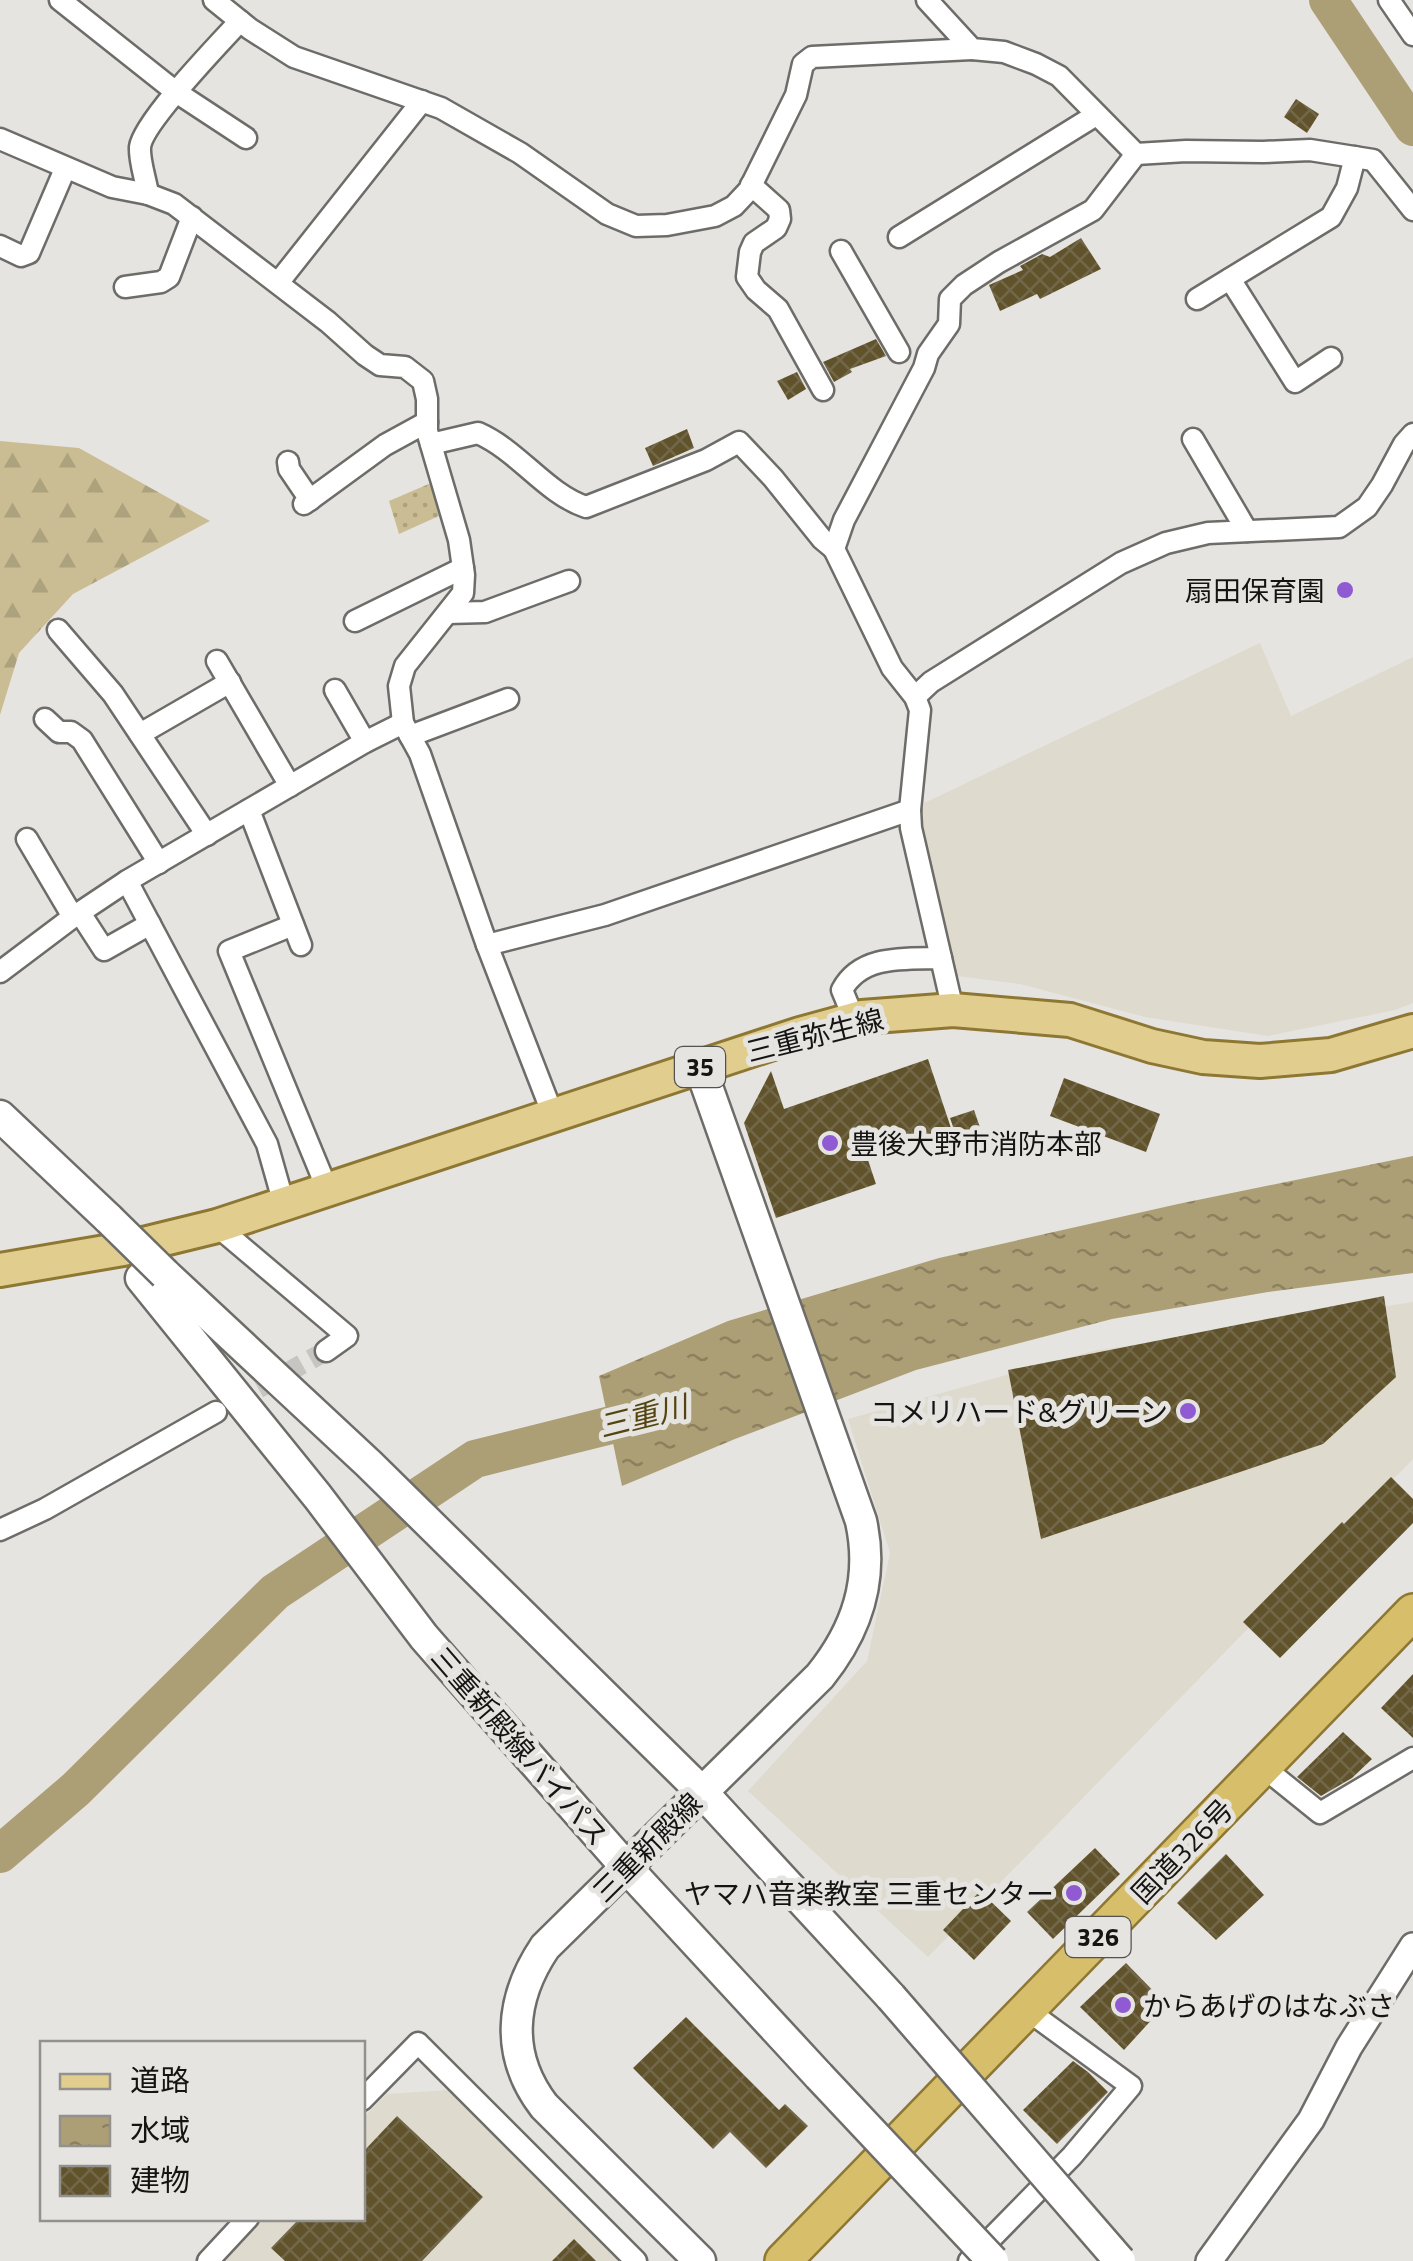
<svg xmlns="http://www.w3.org/2000/svg" width="1413" height="2261" font-family="'Titillium Web','Noto Sans JP',sans-serif">
<defs>
<pattern id="grass-dots" width="8" height="8" patternUnits="userSpaceOnUse" patternTransform="scale(2.5)"><rect width="8" height="8" fill="#cbbd93"/><path d="M2 2h.1M6 6h.1" fill="none" stroke="#ada27e" stroke-width="1.8" stroke-linecap="round"/></pattern>
<pattern id="forest-firs" width="22" height="20" patternUnits="userSpaceOnUse" patternTransform="scale(2.5)"><rect width="22" height="20" fill="#cbbd93"/><path d="M5 1l3.5 6h-7zM16 11l3.5 6h-7z" fill="#ada27e"/></pattern>
<pattern id="water-ripples" width="26" height="14" patternUnits="userSpaceOnUse" patternTransform="scale(2.5)"><rect width="26" height="14" fill="#ad9f75"/><path d="M2 4q2-2 4 0t4 0M15 11q2-2 4 0t4 0" fill="none" stroke="#8c805f"/></pattern>
<pattern id="building-cross-hatch" width="8" height="8" patternUnits="userSpaceOnUse" patternTransform="scale(2.5)"><rect width="8" height="8" fill="#60532c"/><path d="M0 0l8 8M0 8l8-8" fill="none" stroke="#726748"/></pattern>
</defs>
<rect width="100%" height="100%" fill="#e6e4e0"/>
<g fill="#dedace">
<path d="M1260,643L1291,716L1413,657V1003L1395,1010L1268,1036L1145,1017L1020,984L957,976L927,865L920,805Z"/>
<path d="M1413,1302V1459L928,1957L748,1791L867,1661L890,1553L848,1419L1093,1351Z"/>
<path d="M448,2090L619,2261H222L264,2219L362,2218L363,2118L387,2094Z"/>
</g>
<path fill="url(#grass-dots)" d="M431,483L439,516L399,534L389,501Z"/>
<path fill="url(#forest-firs)" d="M0,441L79,448L210,521L73,594L19,653L0,715Z"/>
<path fill="url(#water-ripples)" d="M1413,1156V1273L1268,1292L1112,1319L916,1370L735,1439L622,1486L599,1376L728,1321L939,1258L1178,1204Z"/>
<g fill="none" stroke-linecap="round" stroke-linejoin="round">
<g stroke="#ad9f75" stroke-width="38">
<path d="M1328,0L1413,127"/>
<path d="M0,1854L76,1789L275,1592L475,1459L659,1413"/>
</g>
</g>
<g fill="url(#building-cross-hatch)">
<path d="M1296,99L1319,114L1307,133L1284,117Z"/>
<path d="M1081,238L1101,269L1040,299L1037,294L1000,311L989,285L1023,270L1020,266L1042,254L1050,257Z"/>
<path d="M876,339L886,356L850,369L852,372L834,382L823,362Z"/>
<path d="M797,372L806,389L788,400L777,381Z"/>
<path d="M687,429L694,448L653,466L645,448Z"/>
<path d="M928,1059L951,1128L867,1157L876,1184L776,1218L744,1123L771,1071L784,1109Z"/>
<path d="M1064,1078L1160,1114L1146,1152L1050,1116Z"/>
<path d="M974,1110L984,1139L960,1147L950,1118Z"/>
<path d="M1384,1296L1396,1377L1323,1444L1041,1539L1008,1370Z"/>
<path d="M1391,1477L1413,1499V1523L1280,1658L1243,1622L1342,1522L1344,1524Z"/>
<path d="M1413,1674V1738L1381,1708Z"/>
<path d="M1343,1732L1372,1759L1352,1778L1321,1796L1297,1777Z"/>
<path d="M1095,1848L1120,1874L1053,1939L1027,1912Z"/>
<path d="M1226,1854L1264,1895L1216,1940L1177,1903Z"/>
<path d="M980,1891L1011,1921L974,1960L943,1930Z"/>
<path d="M1126,1963L1166,2004L1124,2050L1080,2007Z"/>
<path d="M686,2017L779,2110L785,2104L808,2126L766,2168L730,2132L713,2149L633,2068Z"/>
<path d="M1073,2061L1088,2072L1108,2092L1057,2144L1023,2110Z"/>
<path d="M397,2116L483,2197L422,2261H285L271,2248L300,2218H362V2153Z"/>
<path d="M574,2239L596,2261H552Z"/>
</g>
<g fill="none" stroke-linecap="round" stroke-linejoin="round">
<path stroke="#c7c5c1" stroke-width="20" stroke-dasharray="20 10" stroke-linecap="butt" d="M232,1403L326,1351"/>
<g stroke="#6d6c68" stroke-width="25">
<g id="minor">
<path d="M60,0L176,92L246,138"/>
<path d="M214,0L250,29L294,57L441,108L520,153L607,214L636,226L667,225L715,216L734,206L749,190L796,95L803,64L812,57L972,49"/>
<path d="M927,0L972,49L1004,52L1036,64L1059,76L1136,154L1186,151L1263,152L1310,150L1373,160L1413,210"/>
<path d="M1389,0L1413,35"/>
<path d="M0,139L112,187L148,194L174,204L328,322L365,355L380,365L405,367L423,381L427,399V431L459,540L464,575L463,593L405,666L399,686L403,723L420,754L487,945L553,1115"/>
<path d="M751,185L779,210L780,219L776,228L754,243L750,252L747,277L756,290L778,309L823,390"/>
<path d="M148,194C146,180 139,161 140,147C143,122 220,43 240,21"/>
<path d="M899,237L1096,115"/>
<path d="M0,246L21,256L29,253L65,169"/>
<path d="M841,251L899,352"/>
<path d="M1230,279L1295,382L1331,358"/>
<path d="M278,283L422,101"/>
<path d="M125,287L161,282L169,277L192,217"/>
<path d="M1197,299L1331,217L1347,188L1355,157"/>
<path d="M1193,439L1247,531"/>
<path d="M431,444L478,433C519,451 545,493 586,507L706,460L739,442L773,478L822,539L834,549"/>
<path d="M288,462L289,469L310,500"/>
<path d="M304,504L385,445L427,422"/>
<path d="M448,613L485,612L569,581"/>
<path d="M355,621L463,568"/>
<path d="M58,630L113,694L207,835"/>
<path d="M217,661L290,786"/>
<path d="M335,690L365,742"/>
<path d="M915,697L931,682L1121,563L1166,543L1208,533L1339,527L1367,507L1382,485L1404,444L1413,434"/>
<path d="M45,719L59,732H71L82,740L159,863"/>
<path d="M140,734L230,682"/>
<path d="M410,736L508,699"/>
<path d="M249,810L301,945"/>
<path d="M27,839L73,917L127,881L365,742L403,723"/>
<path d="M127,881L267,1144L284,1204"/>
<path d="M80,913L104,950L150,924"/>
<path d="M293,925L229,951L321,1174L324,1191"/>
<path d="M487,945L605,915L910,810"/>
<path d="M0,972L73,917"/>
<path d="M953,1010L911,828L910,810L920,710L915,697L892,668L834,549L844,520L924,368L928,354L949,324L950,299L964,285L999,262L1093,210L1136,154"/>
<path d="M854,1019L842,990C861,954 906,959 941,958"/>
<path d="M217,1226L347,1336L326,1351"/>
<path d="M0,1530L45,1509L216,1412"/>
<path d="M1263,1767L1320,1813L1413,1758"/>
<path d="M362,2100L418,2043L636,2261"/>
<path d="M208,2261L248,2218"/>
<path d="M969,2261L1072,2156L1131,2086L1027,2010"/>
</g>
</g>
<g stroke="#6d6c68" stroke-width="30">
<path id="tertiary" d="M1209,2261L1311,2120L1349,2047L1413,1946"/>
</g>
<g stroke="#6d6c68" stroke-width="35">
<g id="secondary">
<path d="M700,1067L861,1521C874,1580 857,1630 820,1676L545,1947C510,1999 505,2055 544,2106L700,2261"/>
<path d="M0,1116L109,1219"/>
<path d="M165,1274L369,1464L702,1792L891,1997"/>
<path d="M141,1278L318,1497L424,1637L626,1867L819,2076"/>
</g>
</g>
<g stroke="#8d7733" stroke-width="38">
<path id="primary" d="M0,1270L123,1249L217,1226L800,1034L862,1017L953,1010L1070,1020L1152,1046L1203,1057L1260,1061L1331,1055L1413,1031"/>
</g>
<g stroke="#8d7733" stroke-width="40">
<path id="trunk" d="M783,2261L1413,1612"/>
</g>
<use href="#minor" stroke="#fff" stroke-width="20"/>
<use href="#tertiary" stroke="#fff" stroke-width="25"/>
<use href="#secondary" stroke="#fff" stroke-width="30"/>
<use href="#primary" stroke="#e1ce8f" stroke-width="32"/>
<use href="#trunk" stroke="#d7be6a" stroke-width="35"/>
<g stroke="#6d6c68" stroke-width="35" stroke-linecap="butt">
<g id="secondary-bridge">
<path d="M109,1219L165,1274"/>
<path d="M891,1997L1120,2261"/>
<path d="M819,2076L993,2261"/>
</g>
</g>
<use href="#secondary-bridge" stroke="#fff" stroke-width="30"/>
</g>
<g fill="#905ad2" stroke="#e6e4e0" stroke-width="4">
<circle cx="1345" cy="590" r="10"/>
<circle cx="830" cy="1143" r="10"/>
<circle cx="1188" cy="1411" r="10"/>
<circle cx="1074" cy="1893" r="10"/>
<circle cx="1123" cy="2005" r="10"/>
</g>
<g text-anchor="middle" dominant-baseline="central" stroke-width="10" stroke-linejoin="round" paint-order="stroke">
<g fill="#e6e4e0" stroke="#545250" stroke-width="2.5">
<rect x="675" y="1047" width="50" height="40" rx="8"/>
<rect x="1065.5" y="1917" width="65" height="40" rx="8"/>
</g>
<g font-size="25" font-weight="bold" fill="#151413">
<text x="700" y="1067">35</text>
<text x="1098" y="1937">326</text>
</g>
<g font-size="28" fill="#151413" stroke="#e6e4e0" text-anchor="end">
<text x="1325" y="590">扇田保育園</text>
<text x="850" y="1143" text-anchor="start">豊後大野市消防本部</text>
<text x="1168" y="1411">コメリハード&amp;グリーン</text>
<text x="1054" y="1893">ヤマハ音楽教室 三重センター</text>
<text x="1143" y="2005" text-anchor="start">からあげのはなぶさ</text>
</g>
<g font-size="28" fill="#151413" stroke="#e6e4e0">
<text transform="translate(815 1035) rotate(-14)">三重弥生線</text>
<text transform="translate(520 1746) rotate(49)">三重新殿線バイパス</text>
<text transform="translate(647 1847) rotate(-45)">三重新殿線</text>
<text transform="translate(1182 1851) rotate(-46)">国道326号</text>
</g>
<g font-size="30" font-style="italic" fill="#544510" stroke="#e6e4e0">
<text transform="translate(643 1416) rotate(-14)">三重川</text>
</g>
</g>
<rect x="40" y="2041" width="325" height="180" fill="#e6e4e0" stroke="#92918e" stroke-width="2.5"/>
<rect x="60" y="2074" width="50" height="15" fill="#e1ce8f" stroke="#92918e" stroke-width="2.5"/>
<text x="130" y="2091" font-size="30" fill="#151413">道路</text>
<rect x="60" y="2116" width="50" height="30" fill="url(#water-ripples)" stroke="#92918e" stroke-width="2.5"/>
<text x="130" y="2141" font-size="30" fill="#151413">水域</text>
<rect x="60" y="2166" width="50" height="30" fill="url(#building-cross-hatch)" stroke="#92918e" stroke-width="2.5"/>
<text x="130" y="2191" font-size="30" fill="#151413">建物</text>
</svg>
